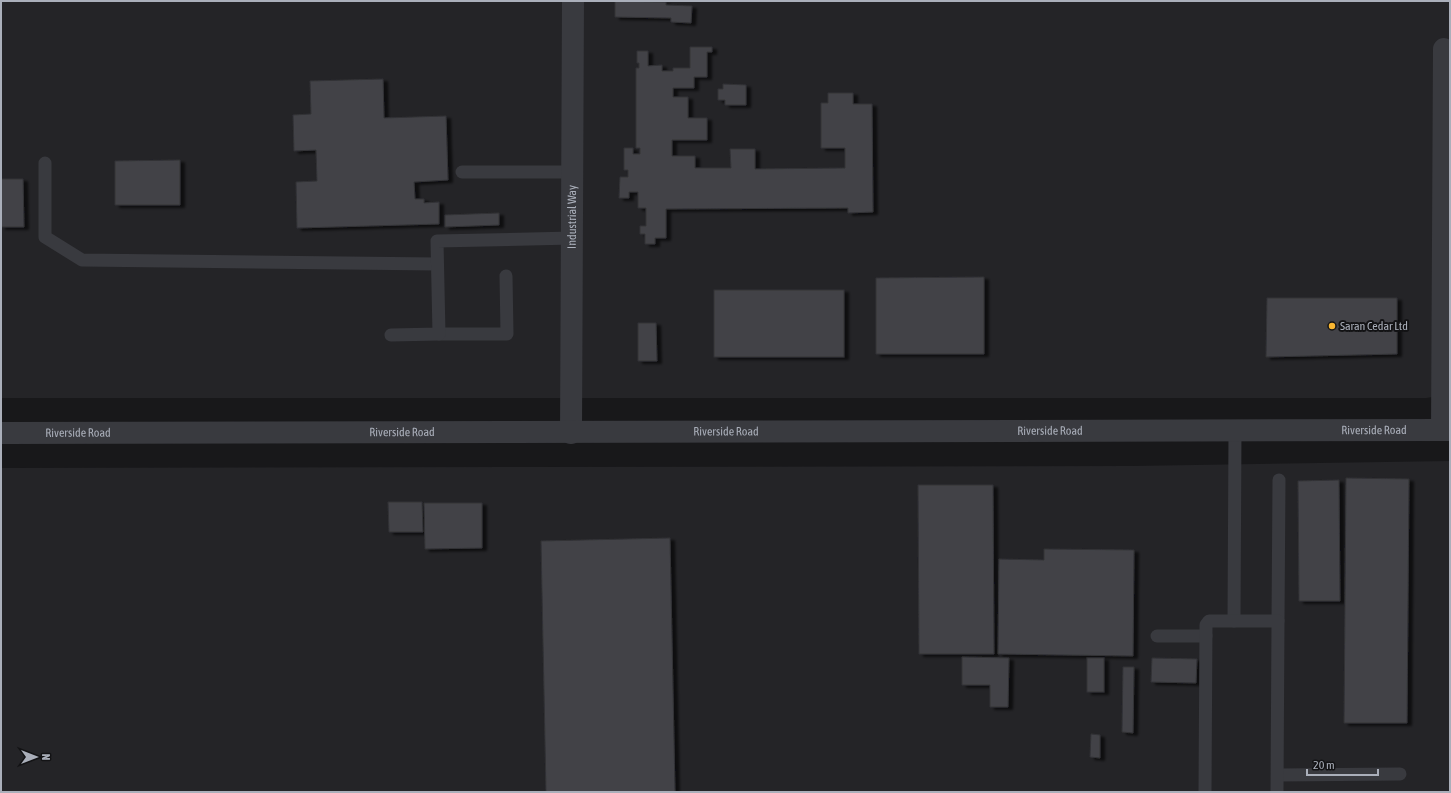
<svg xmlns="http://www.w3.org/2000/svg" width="1451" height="793" font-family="'Asap Condensed',sans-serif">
<defs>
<filter id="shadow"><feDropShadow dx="4.5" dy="2.5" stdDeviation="1" flood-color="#0009"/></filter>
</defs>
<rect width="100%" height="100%" fill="#18181a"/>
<g fill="#242427">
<path d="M1,1H1450V394L1426,398H1Z"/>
<path d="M1450,461V792H1V468L1132,466Z"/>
</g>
<g fill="#424347" stroke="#323236" filter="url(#shadow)">
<path d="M615,1L666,2V5L692,6L691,23L671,22V18L615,17Z"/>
<path d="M690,47H712V52H707V77H694V88H673V97H688V118H707V140H672V156H695V168H731L730,149H755V169L845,168V148H821V103H828V93H853V104H872L873,212L848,213V208L666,209V238H655V244H645V234H640V226H646V208H638V192H629V198H619L620,177H628V170H624V148H633V154H640V148H636V68H639V63H637V51H648V66L662,65V71H673V68H690Z"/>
<path d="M383,79L384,118L446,116L448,180L414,182L415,199H424V203L439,202V224L297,228L296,182L317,181L316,150L294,151L293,115L311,114L310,81Z"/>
<path d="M723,84L746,85V105H725V100H718V89H723Z"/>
<path d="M180,160V205H115V161Z"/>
<path d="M1,179H23L24,227H1Z"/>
<path d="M499,213V225L445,227V215Z"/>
<path d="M984,277V354H876V278Z"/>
<rect x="714" y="290" width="130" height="67"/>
<path d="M1267,298H1397V354L1266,357Z"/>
<path d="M638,323H656L657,361H638Z"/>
<path d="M1346,478L1409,479L1407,723H1344Z"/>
<path d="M1339,480L1340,601H1299L1298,481Z"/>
<path d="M918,485H993L994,654H919Z"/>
<path d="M388,502H422L423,532H389Z"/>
<path d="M424,503H482V548L425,549Z"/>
<path d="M670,538L675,792H546L541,541Z"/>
<path d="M1044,549L1134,550L1133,656L998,654L999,559L1044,560Z"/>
<path d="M962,657L1009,658L1008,707H990V685H962Z"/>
<rect x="1087" y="658" width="17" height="34"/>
<path d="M1152,658L1197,659L1196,683L1151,682Z"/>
<path d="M1123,667H1134L1133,733L1122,732Z"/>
<path d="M1091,734L1100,735V758L1090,757Z"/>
</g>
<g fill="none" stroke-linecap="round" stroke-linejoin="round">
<g stroke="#393a3f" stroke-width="13">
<path d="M45,163V237L82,260L437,264"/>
<path d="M462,172H572"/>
<path d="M439,334H507L506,276"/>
<path d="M391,335L439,334L437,241L573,238"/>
<path d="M1234,621L1235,431"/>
<path d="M1278,621L1279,480"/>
<path d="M1157,636H1206"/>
<path d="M1278,775L1400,774"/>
<path d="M1205,792L1206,625L1209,621H1278L1277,792"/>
</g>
<g stroke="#393a3f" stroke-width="22">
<path d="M1442,430L1444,49"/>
<path id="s1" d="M571,433L573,1"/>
</g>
<path stroke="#393a3f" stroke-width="22" id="s2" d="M1,433L1450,430"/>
</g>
<circle fill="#f8b632" stroke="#131315" stroke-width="1.5" cx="1332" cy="326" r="4"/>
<g text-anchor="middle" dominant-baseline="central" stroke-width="4" stroke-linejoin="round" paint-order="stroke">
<g font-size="12" fill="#aaafba" stroke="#131315">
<text stroke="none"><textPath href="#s1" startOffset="216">Industrial Way</textPath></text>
<text stroke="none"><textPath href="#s2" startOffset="1373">Riverside Road</textPath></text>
<text stroke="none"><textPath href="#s2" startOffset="1049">Riverside Road</textPath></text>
<text stroke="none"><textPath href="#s2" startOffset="725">Riverside Road</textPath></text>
<text stroke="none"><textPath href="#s2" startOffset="77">Riverside Road</textPath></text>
<text stroke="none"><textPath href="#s2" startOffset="401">Riverside Road</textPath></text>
</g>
<g font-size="12" fill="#aaafba" stroke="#131315" text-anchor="start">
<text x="1340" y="326">Saran Cedar Ltd</text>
</g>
</g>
<rect width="1451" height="793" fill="none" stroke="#aaafba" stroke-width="4"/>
<g transform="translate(36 757) rotate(90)" stroke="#131315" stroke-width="3" paint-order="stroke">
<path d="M0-3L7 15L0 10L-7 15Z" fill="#aaafba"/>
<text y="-6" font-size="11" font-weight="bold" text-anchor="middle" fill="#aaafba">N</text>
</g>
<path d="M1307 769v6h71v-6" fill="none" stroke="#aaafba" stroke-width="2"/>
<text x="1313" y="769" font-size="12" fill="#aaafba" stroke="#131315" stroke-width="3" paint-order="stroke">20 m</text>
</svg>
